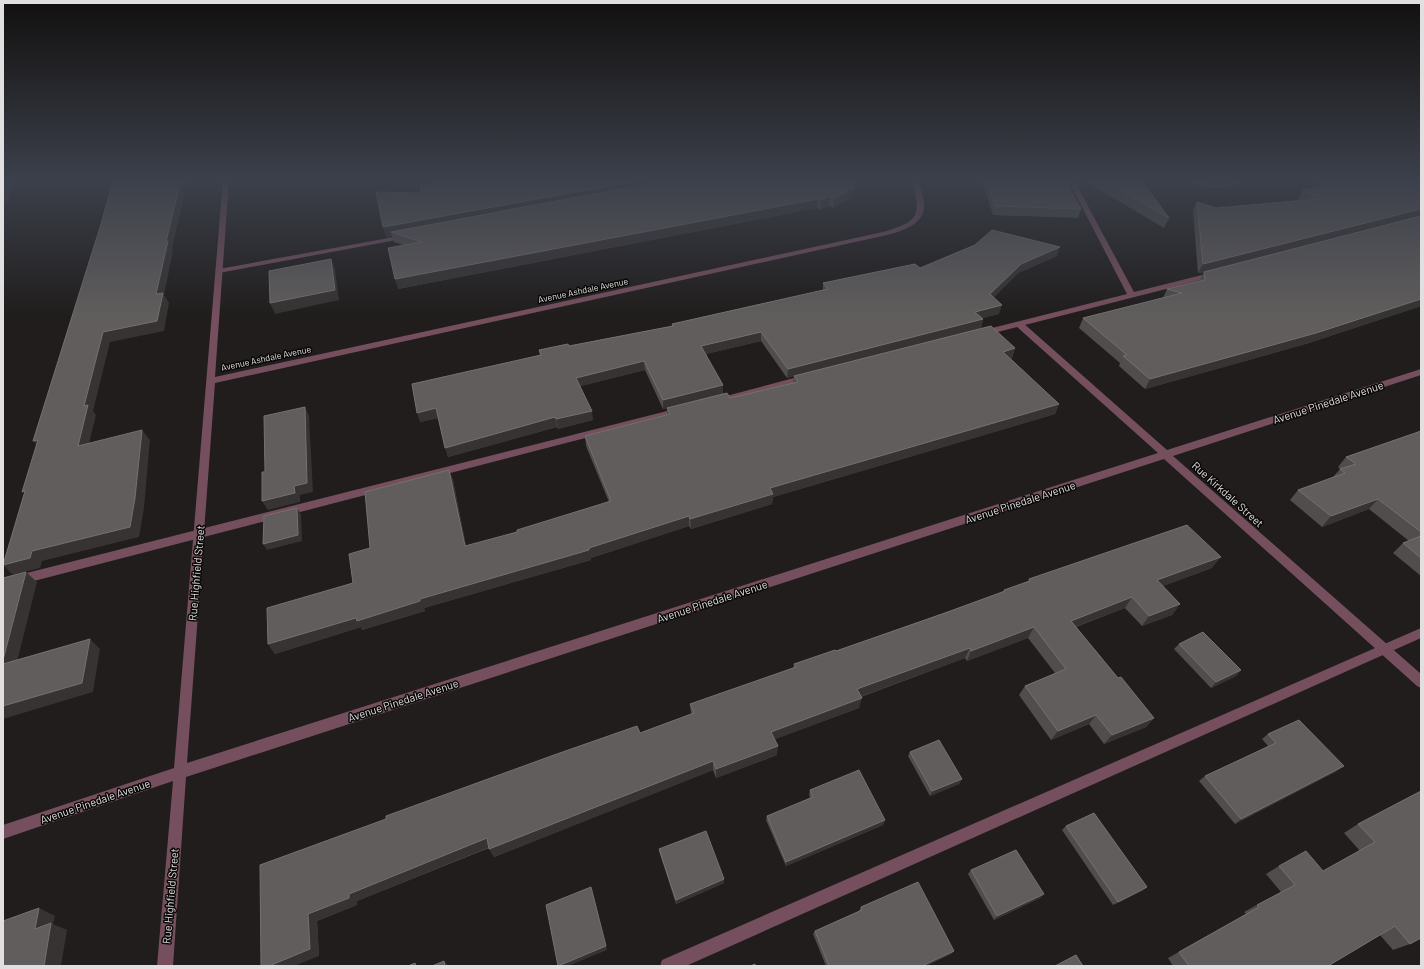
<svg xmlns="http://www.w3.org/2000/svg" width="1424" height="969" font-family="Barlow,sans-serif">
<rect width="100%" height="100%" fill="#201d1c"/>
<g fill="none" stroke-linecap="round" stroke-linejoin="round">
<g fill="#764f5e" fill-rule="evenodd">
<path d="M1068,180H1074L1134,292L1214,272L1218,274L1217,276L986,335H980V331L1127,294Z"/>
<path d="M405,235L409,237L407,238L219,273L215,271L219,269Z"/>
<path d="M805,375L809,378L808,380L718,404L714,401L715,399Z"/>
<path d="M679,408L684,411L682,413L3,589V579Z"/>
<path d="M1421,628V638L686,966H660L662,960Z"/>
</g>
<g fill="#764f5e" fill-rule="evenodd">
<path d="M223,180H229L215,377L883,232C920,221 921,216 912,180H918C920,188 924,197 924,205C925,224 902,231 887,235L215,383L187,763L1158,453L1016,326V322H1022L1167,450L1421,369V375L1173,456L1421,674V688L1417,686L1164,459L186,777L173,966H157L173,781L3,839V825L174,768Z"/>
<path d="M1188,180L1217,184L1245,180C1231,191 1202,190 1188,180Z"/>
</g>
</g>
<g fill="#504d4c" fill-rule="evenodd">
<path d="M982,180H1065L1081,209L1078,218L993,215Z"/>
<path d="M1083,180H1141L1169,218L1164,228Z"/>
<path d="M1315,180H1421V306L1309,343L1145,389L1119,366L1120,363L1079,328L1083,318L1163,298L1167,289L1199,281L1204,272L1198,273L1193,211L1197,202L1216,208L1301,200L1298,199L1303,190L1324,186L1314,181Z"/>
<path d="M422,193L854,196L833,208L828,206L820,210L817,208L398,289L404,245L394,242L392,236L386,237Z"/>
<path d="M1057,256L1018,273L994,297L999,314L982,318L983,319L981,328L1015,348L1012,358L1011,359L1059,404L1055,414L773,497L772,504L691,529L689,526L591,558V560L424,608L425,611L362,630L361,627L275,654L268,644L353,583L370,548L449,470L453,480L466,546L517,532L609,502L586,446L585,436L667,414V408L663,409L645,370L580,386L593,420L558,429L557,427L448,457L438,418L420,422L540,355L539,350L569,346L672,326V324L823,290V283L920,268ZM761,341L787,378L794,376L793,383L730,398L723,394L706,354Z"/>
<path d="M1421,431V576L1393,553L1403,543L1409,541L1369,509L1322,527L1290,500L1298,490L1333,477L1340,469L1338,467L1346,457Z"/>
<path d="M1212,568L1163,586L1180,604L1172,615L1142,626L1125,608L1076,627L1118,678L1154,718L1146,727L1104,744L1089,724L1051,740L1019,695L1025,686L1055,673L1028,638L967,661L965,658L861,697L859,708L775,739L777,755L716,778L713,770L494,857L489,848L357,901V905L317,921L319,956L260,865L640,733L691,714L690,704L793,668L794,664L836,651L1003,592L1004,590L1028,581L1029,579Z"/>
<path d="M1179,644L1241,670L1236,676L1211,688L1174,649Z"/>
<path d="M1268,734L1337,771L1235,824L1199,781L1205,776L1268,746L1262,739Z"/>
<path d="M910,752L962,779L959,784L930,796L908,756Z"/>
<path d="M810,790L885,820L883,825L786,866L766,820L767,816L810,798L809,795Z"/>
<path d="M1421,791L1410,944L1393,950L1380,935L1328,966H1173L1168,958L1246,914L1244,912L1281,892L1266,874L1279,866L1323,871L1360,851L1344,833L1358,824Z"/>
<path d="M1066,826L1147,887L1142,891L1113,905L1062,830Z"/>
<path d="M659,849L724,879V883L676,904L660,854Z"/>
<path d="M971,870L1044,894L1040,898L994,920L968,874Z"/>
<path d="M861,907L954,951L951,954L926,966H826L813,934L815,931L859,911Z"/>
</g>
<g fill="#363332">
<path d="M4,180H16L7,201H5L3,204V182Z"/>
<path d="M181,180H188L172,248L173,251L164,295L169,303L164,331L110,342L93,411L96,415L86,456L78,446L84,406L103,332L156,294L166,242Z"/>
<path d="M642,180H692L391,232L392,236L386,237L383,227Z"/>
<path d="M855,187L854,196L833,208L834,199Z"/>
<path d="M829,196L828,206L820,210L821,200Z"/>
<path d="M818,199L817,208L398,289L395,279Z"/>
<path d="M1421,209V217L1198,273L1203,264Z"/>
<path d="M1060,247L1057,256L1018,273L987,304L990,294L1021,264Z"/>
<path d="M331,259L335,269L339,300L275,314L270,303Z"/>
<path d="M1421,299V306L1309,343L1145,389L1150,379Z"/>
<path d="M1002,305L999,314L972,321L975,312Z"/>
<path d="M983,319L981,329L787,378L788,369Z"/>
<path d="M761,332V341L702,355L701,346Z"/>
<path d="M1015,348L1012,358L1000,362L1003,352Z"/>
<path d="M644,361L645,370L578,387L576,378Z"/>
<path d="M723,385V394L663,409V400Z"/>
<path d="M1059,404L1055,414L773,497L772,504L691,529L690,519L770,488Z"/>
<path d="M305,407L309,416L313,492L300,495V502L268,510L262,501Z"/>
<path d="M436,408L440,418L420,422L417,413Z"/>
<path d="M592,411L593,420L558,429L556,419Z"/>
<path d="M555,417L557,427L448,457L445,448Z"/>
<path d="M142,430L150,440L144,508L139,537L42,561L40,568L13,575L3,565Z"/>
<path d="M38,440L42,451L33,441Z"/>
<path d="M449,470L453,480L468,556L465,546Z"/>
<path d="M1378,499L1369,509L1322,527L1331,516Z"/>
<path d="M297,508L301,514L302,541L267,550L263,544Z"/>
<path d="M689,516V526L591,558V560L424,608L425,611L362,630L361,627L275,654L268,644L589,548Z"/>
<path d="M1221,557L1212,568L1150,591L1157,580Z"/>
<path d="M26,572L37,582L14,674L3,666V660Z"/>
<path d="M1132,597L1125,608L1064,631L1071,621Z"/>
<path d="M1180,604L1172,615L1142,626L1149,616Z"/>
<path d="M1034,627L1028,638L967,661L971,651Z"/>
<path d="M90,639L100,649L93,692L3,719V706Z"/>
<path d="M970,648L965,658L854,699L857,689Z"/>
<path d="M1241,670L1236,676L1211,688L1216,682Z"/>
<path d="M862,698L859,708L770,741L771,732Z"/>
<path d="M1096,715L1089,724L1051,740L1058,731Z"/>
<path d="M1154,718L1146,727L1104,744L1112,735Z"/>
<path d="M778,746L777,755L716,778V769Z"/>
<path d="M713,761V770L494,857L489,849Z"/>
<path d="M1344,766L1337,771L1235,824L1241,819Z"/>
<path d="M962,779L959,784L930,796L932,791Z"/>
<path d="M885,820L883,825L786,866V862Z"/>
<path d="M487,838L492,846L357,901V905L317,921L319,956L294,966H269L308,914L349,894Z"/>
<path d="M724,879V883L676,904V900Z"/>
<path d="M591,887L607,950L568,966H558Z"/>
<path d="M1147,887L1142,891L1113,905L1118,902Z"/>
<path d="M1044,894L1040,898L994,920L997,916Z"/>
<path d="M39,908L55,916L53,924L67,930L61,966H44L35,929Z"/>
<path d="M954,951L951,954L926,966H922Z"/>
<path d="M444,961L447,964L448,966H445Z"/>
</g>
<g fill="#605d5c" stroke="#747170">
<path d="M113,180H181L166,242L168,241L156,294L163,293L157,321L103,332L84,406L88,405L78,446L142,430L135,498L130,527L32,551L30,558L3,565L25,491L22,492L38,440L33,441L101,224Z"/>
<path d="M454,180H642L383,227L376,192L422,193L420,186Z"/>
<path d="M669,180H850L855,187L834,199L829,196L821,200L818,199L395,279L388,248L422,242L391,232Z"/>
<path d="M987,180H1065L1081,209L995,206Z"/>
<path d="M1103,180H1141L1169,218Z"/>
<path d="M1335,180H1421V209L1203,264L1197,202L1216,208L1319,199L1303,190L1340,183Z"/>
<path d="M1421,216V299L1316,333L1150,379L1123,356L1127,355L1083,318L1182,293L1167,289L1205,280L1204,272Z"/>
<path d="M992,230L1060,247L1021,264L990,294L1002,305L975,312L983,319L788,369L761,332L701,346L723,385L663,400L644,361L576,378L592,411L556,419L555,417L445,448L436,408L417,413L412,384L541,355L539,350L568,344L569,346L673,326L672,324L828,289L823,283L915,264L920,268L975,245Z"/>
<path d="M331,259L335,290L270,303L269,271Z"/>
<path d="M991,326L1015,348L1003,352L1059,404L770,488L773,494L690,519L689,516L589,548V550L420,599V601L357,621L356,618L268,644L267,608L353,583L349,554L370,548L365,492L449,470L465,546L517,532V530L611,501L585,436L670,414L667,408L727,393L730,398L798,382L794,376Z"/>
<path d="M305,407L307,483L294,486L295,493L262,501V472H265L264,416Z"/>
<path d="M1421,431V532L1378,499L1331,516L1298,490L1345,473L1340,469L1356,464L1346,457Z"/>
<path d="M297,508L298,535L263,544L264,516Z"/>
<path d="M1187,525L1221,557L1157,580L1180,604L1149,616L1132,597L1071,621L1118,678L1121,677L1154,718L1112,735L1096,715L1058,731L1025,686L1066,669L1034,627L971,651L970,648L857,689L862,698L771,732L778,746L716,769L713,761L489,849L487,838L349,894V898L308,914L310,949L269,966H261L260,865L386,819V816L554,755L637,726L640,733L694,713L690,704L796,667L794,664L835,650L836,651L945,613L1005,591L1004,590L1030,581L1029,579Z"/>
<path d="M1421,536V558L1403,543Z"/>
<path d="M26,572L3,660V578Z"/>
<path d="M1203,632L1241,670L1216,682L1179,644Z"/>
<path d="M90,639L82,683L3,706V664Z"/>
<path d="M1299,720L1344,766L1241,819L1205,776L1276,743L1268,734Z"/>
<path d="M939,740L962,779L932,791L910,752Z"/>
<path d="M859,770L885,820L786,862L767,816L813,797L810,790Z"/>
<path d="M1421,791V938L1410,944L1395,926L1328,966H1189L1179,952L1259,907L1257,905L1295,885L1279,866L1306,851L1323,871L1375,842L1358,824Z"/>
<path d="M1094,813L1147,887L1118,902L1066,826Z"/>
<path d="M706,831L724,879L676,900L659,849Z"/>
<path d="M1016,850L1044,894L997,916L971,870Z"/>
<path d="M918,882L954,951L922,966H829L815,931L862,910L861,907Z"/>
<path d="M591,887L606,946L558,966L546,905Z"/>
<path d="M39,908L35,929L51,923L44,966H3V921Z"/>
<path d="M1076,955L1083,966H1055Z"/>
<path d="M444,961L445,966H432Z"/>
<path d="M415,963L416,966H408Z"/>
<path d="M755,964L756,966H750Z"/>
</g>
<linearGradient id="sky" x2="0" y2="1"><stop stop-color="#12100f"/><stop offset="0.57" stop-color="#3c404b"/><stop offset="1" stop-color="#3c404b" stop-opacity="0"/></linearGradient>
<rect width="1424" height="316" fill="url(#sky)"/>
<g text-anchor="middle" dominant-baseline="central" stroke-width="3" stroke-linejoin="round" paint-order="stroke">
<g font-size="9" fill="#e1dfdf" stroke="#090807">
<text transform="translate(583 290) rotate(-12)">Avenue Ashdale Avenue</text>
<text transform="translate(266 358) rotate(-12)">Avenue Ashdale Avenue</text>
</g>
<g font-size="11" fill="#e1dfdf" stroke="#090807">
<text transform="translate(1328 402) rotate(-18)">Avenue Pinedale Avenue</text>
<text transform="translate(1228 494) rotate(42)">Rue Kirkdale Street</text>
<text transform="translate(1020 502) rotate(-18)">Avenue Pinedale Avenue</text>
<text transform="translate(196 573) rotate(-85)">Rue Highfield Street</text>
<text transform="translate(712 601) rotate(-18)">Avenue Pinedale Avenue</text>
<text transform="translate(403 700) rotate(-18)">Avenue Pinedale Avenue</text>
<text transform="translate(95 801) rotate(-19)">Avenue Pinedale Avenue</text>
<text transform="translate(170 896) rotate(-85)">Rue Highfield Street</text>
</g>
</g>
<rect width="1424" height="969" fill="none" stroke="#e1dfdf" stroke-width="8"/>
</svg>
